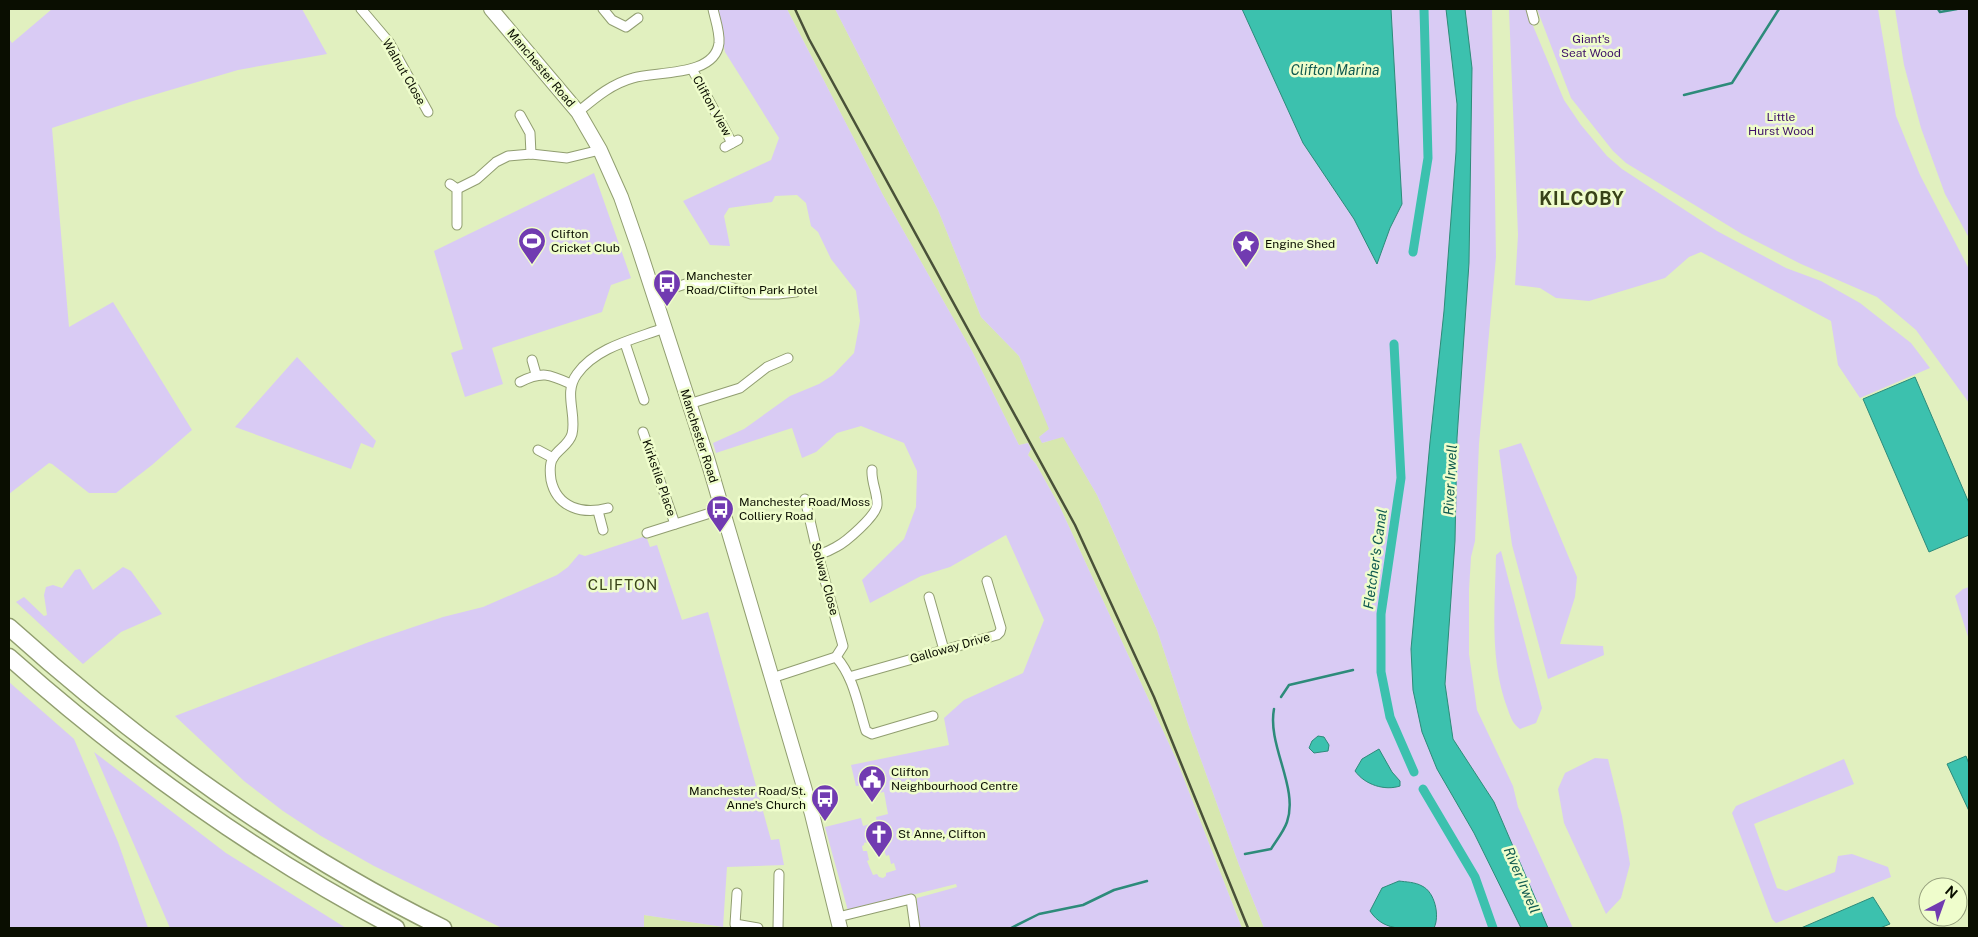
<svg xmlns="http://www.w3.org/2000/svg" width="1978" height="937" font-family="'Public Sans',sans-serif">
<rect width="100%" height="100%" fill="#e1f0bf"/>
<g fill="#d7e7af">
<path d="M787,9H835L938,210L981,317L1019,356L1050,429L1039,437L1043,443L1063,436L1097,495L1157,630L1188,724L1239,865L1264,928H1242L1177,761L1060,507L1036,464L1028,455L1031,449L1028,443L1019,445L972,351L883,195Z"/>
<path d="M644,915L723,927L734,928H644Z"/>
</g>
<g fill="#d9cbf4" fill-rule="evenodd">
<path d="M52,9H302L327,54L238,70L133,101L52,128L69,327L113,302L192,430L152,465L116,493H89L52,464L49,463L9,494V39L12,43Z"/>
<path d="M716,9H787L883,195L972,351L1019,445L1028,443L1031,449L1028,455L1036,464L1060,507L1177,761L1242,928H918L916,917L917,898L957,887L956,884L848,911L825,827L861,818L863,826L877,822L876,817L888,814L884,792L872,794L868,784L856,786L851,765L949,745L944,718L964,700L1023,673L1044,620L1006,535L950,567L921,576L870,603L862,580L904,539L916,507L917,471L904,443L861,426L837,433L816,452L802,458L792,428L716,453L713,443L744,429L790,396L819,384L833,375L854,353L860,321L856,291L831,259L818,232L811,226L806,203L797,195L775,196L772,202L729,208L724,216L730,246L710,245L683,201L771,160L779,138L725,52ZM881,839L886,856L889,855L891,864L894,863L896,870L886,873V876L883,878L879,877L877,874L873,875L867,861L869,860L867,851H863L862,846L864,845V843Z"/>
<path d="M835,9H1446L1457,104L1456,152L1444,311L1430,442L1411,649L1413,690L1437,769L1474,833L1521,928H1264L1239,865L1188,724L1157,630L1097,495L1063,437L1042,443L1039,437L1049,429L1019,356L981,317L938,210Z"/>
<path d="M1465,9H1492L1496,257L1479,444L1475,541L1471,557L1469,590V654L1477,710L1513,786L1518,807L1573,928H1548L1494,802L1453,739L1445,684L1455,541L1457,438L1469,263L1472,68Z"/>
<path d="M1509,9H1526L1564,100L1581,125L1607,156L1622,169L1717,231L1786,268L1821,281L1860,303L1911,343L1930,368L1860,398L1838,365L1831,321L1701,252L1689,257L1665,278L1589,301L1556,298L1540,288L1515,285L1518,235Z"/>
<path d="M1537,9H1878L1896,116L1920,175L1969,269V403L1916,330L1877,297L1801,264L1742,234L1626,163L1613,151L1571,98Z"/>
<path d="M1895,9H1969V238L1945,194L1921,128L1904,65Z"/>
<path d="M594,173L631,278L611,285L602,312L492,348L503,384L465,397L451,353L463,349L434,251Z"/>
<path d="M297,357L376,441L373,448L361,443L351,469L235,427Z"/>
<path d="M1521,443L1577,577L1575,597L1560,644L1603,646L1604,655L1548,679L1512,545L1499,450Z"/>
<path d="M646,536L650,547L657,545L682,620L708,612L771,840L779,839L784,865L727,867L723,927L644,915V928H502L374,866L321,836L283,811L244,781L175,716L369,642L443,617L483,607L557,575L568,567L579,554L585,556Z"/>
<path d="M1501,551L1542,708L1536,723L1520,729C1513,724 1511,718 1508,710C1489,661 1495,607 1496,555Z"/>
<path d="M123,567L131,571L162,614L121,632L83,664L16,602L24,597L44,616L47,615L44,595L46,587L53,585L62,588L75,570L80,569L93,590Z"/>
<path d="M1969,587V640L1955,596L1963,589Z"/>
<path d="M9,682L74,739L118,842L148,928H9Z"/>
<path d="M94,752L226,853L346,928H170Z"/>
<path d="M1595,758L1608,759L1622,816L1630,864L1621,898L1606,914L1564,823L1558,789L1565,773Z"/>
<path d="M1844,759L1854,784L1754,824L1777,888L1786,891L1835,872L1838,856L1852,854L1888,867L1891,877L1776,923L1772,919L1732,813L1736,806Z"/>
</g>
<g fill="#3cc1ae" stroke="#2d8b7a">
<path d="M1242,9H1391L1402,204L1390,228L1377,264L1354,219L1303,143Z"/>
<path d="M1446,9H1465L1472,68L1469,263L1457,438L1455,541L1445,684L1453,739L1494,802L1548,928H1521L1474,833L1437,769L1422,732L1413,690L1411,649L1430,442L1444,311L1456,152L1457,104Z"/>
<path d="M1915,377L1969,503V535L1929,552L1863,399Z"/>
<path d="M1318,736L1324,737L1329,745L1328,751L1314,753L1309,748L1312,741Z"/>
<path d="M1379,749L1392,772L1400,781V786C1385,791 1365,785 1355,771L1362,759Z"/>
<path d="M1966,756L1969,764V811L1947,764Z"/>
<path d="M1399,881C1406,882 1415,882 1422,886C1435,892 1440,916 1434,928C1410,928 1385,934 1370,911L1382,888Z"/>
<path d="M1873,897L1890,924L1880,928H1801Z"/>
</g>
<g fill="none" stroke-linecap="round" stroke-linejoin="round">
<g stroke="#2d8b7a" stroke-width="2.5">
<path d="M1938,9L1940,12L1957,9"/>
<path d="M1684,95L1732,83L1779,9"/>
<path d="M1281,697L1289,685L1353,670"/>
<path d="M1245,854L1271,849C1276,841 1284,831 1287,822C1299,788 1267,745 1274,709"/>
<path d="M1011,928L1039,914L1083,905L1114,890L1147,881"/>
</g>
<g stroke="#3cc1ae" stroke-width="9">
<path d="M1413,252L1428,158L1424,9"/>
<path d="M1394,344L1401,478L1381,614V672L1390,717L1414,772"/>
<path d="M1423,789L1475,877L1493,928"/>
</g>
<g stroke="#919e70" stroke-width="11">
<g id="minor">
<path d="M361,9L389,42L428,112"/>
<path d="M603,9L612,20L626,27L638,18"/>
<path d="M1531,9L1534,20"/>
<path d="M692,69L732,143"/>
<path d="M578,112C595,98 611,84 633,78C656,71 715,77 719,43C720,32 715,19 713,9"/>
<path d="M520,115L530,133L531,154"/>
<path d="M725,147L738,140"/>
<path d="M450,184L457,189V225"/>
<path d="M457,189L477,179L496,162L508,156L531,154L567,158L600,150"/>
<path d="M654,294L692,282L719,283L751,294H778L796,292"/>
<path d="M625,343L644,400"/>
<path d="M532,360L536,374"/>
<path d="M520,382C542,371 549,374 571,384"/>
<path d="M689,404L740,388L767,367L788,358"/>
<path d="M643,432L675,524"/>
<path d="M538,450L553,458"/>
<path d="M805,499L818,555L843,646L836,657"/>
<path d="M608,508C583,515 557,508 551,480C550,473 549,464 553,458C558,449 569,445 572,434C577,414 563,393 577,374C596,347 635,339 664,328"/>
<path d="M598,511L603,530"/>
<path d="M647,533L723,509"/>
<path d="M818,555C824,553 831,550 836,547C846,542 876,516 877,505C878,494 871,482 872,470"/>
<path d="M929,597L944,650"/>
<path d="M849,677L997,635L1000,632L1001,628L987,581"/>
<path d="M772,678L836,657C854,677 858,706 866,731L872,734L933,716"/>
<path d="M737,893L735,924L758,928"/>
<path d="M838,917L911,899L915,928"/>
<path d="M778,928L779,874"/>
</g>
</g>
<g stroke="#919e70" stroke-width="16">
<path id="primary" d="M491,9L578,112L600,150L621,197L638,246L708,461L812,814L840,928"/>
</g>
<g stroke="#919e70" stroke-width="19">
<g id="motorway">
<path d="M9,627C137,742 288,852 443,928"/>
<path d="M9,657C127,762 256,854 396,928"/>
</g>
</g>
<use href="#minor" stroke="#fff" stroke-width="9"/>
<use href="#primary" stroke="#fff" stroke-width="14"/>
<use href="#motorway" stroke="#fff" stroke-width="16"/>
<path stroke="#495139" stroke-width="2.5" d="M795,9L809,39L1075,525L1154,697L1248,928"/>
</g>
<defs>
<g id="stadium-pin" transform="scale(1.4375)"><path d="M0 17L-7.5 6A9.5 9.5 0 1 1 7.5 6Z" fill="#713bb1" stroke="#effdcc"/><path d="M0-5a6.5 5 0 1 0 0 10a6.5 5 0 1 0 0-10ZM-3.5-1.8h7v3.6h-7Z" fill="#fff"/></g>
<g id="sight-pin" transform="scale(1.4375)"><path d="M0 17L-7.5 6A9.5 9.5 0 1 1 7.5 6Z" fill="#713bb1" stroke="#effdcc"/><path d="M0-6L1.8-2.2L6-1.7L2.9 1.2L3.7 5.4L0 3.3L-3.7 5.4L-2.9 1.2L-6-1.7L-1.8-2.2Z" fill="#fff"/></g>
<g id="bus-pin" transform="scale(1.4375)"><path d="M0 17L-7.5 6A9.5 9.5 0 1 1 7.5 6Z" fill="#713bb1" stroke="#effdcc"/><path d="M-5-6H5V4H4V6H2V4H-2V6H-4V4H-5ZM-3.5-4V0h7V-4ZM-3.5 1.2v1.5H-2V1.2ZM2 1.2v1.5H3.5V1.2Z" fill="#fff"/></g>
<g id="civic-pin" transform="scale(1.4375)"><path d="M0 17L-7.5 6A9.5 9.5 0 1 1 7.5 6Z" fill="#713bb1" stroke="#effdcc"/><path d="M-.6-6.5H3V-4.5H.6V-3L4-1V1h2V6H-6V1h2V-1L-.6-3ZM-1.2 2.5V6h2.4V2.5Z" fill="#fff"/></g>
<g id="church-pin" transform="scale(1.4375)"><path d="M0 17L-7.5 6A9.5 9.5 0 1 1 7.5 6Z" fill="#713bb1" stroke="#effdcc"/><path d="M-1.2-6h2.4v3.5h3.3v2.4h-3.3V6h-2.4V-.1h-3.3v-2.4h3.3Z" fill="#fff"/></g>
</defs>
<g fill-rule="evenodd">
<use href="#stadium-pin" x="532" y="241"/>
<use href="#sight-pin" x="1246" y="244"/>
<use href="#bus-pin" x="667" y="283"/>
<use href="#bus-pin" x="720" y="509"/>
<use href="#civic-pin" x="872" y="779"/>
<use href="#bus-pin" x="825" y="798"/>
<use href="#church-pin" x="879" y="834"/>
</g>
<g text-anchor="middle" dominant-baseline="central" stroke-width="5" stroke-linejoin="round" paint-order="stroke">
<g font-size="12" fill="#3c0e67" stroke="#effdcc">
<text x="1591" y="39">Giant's<tspan x="1591" dy="14">Seat Wood</tspan></text>
<text x="1781" y="117">Little<tspan x="1781" dy="14">Hurst Wood</tspan></text>
</g>
<g font-size="12" fill="#0a0e01" stroke="#effdcc">
<text transform="translate(541 68) rotate(50)">Manchester Road</text>
<text transform="translate(404 72) rotate(60)">Walnut Close</text>
<text transform="translate(712 106) rotate(61)">Clifton View</text>
<text transform="translate(699 436) rotate(72)">Manchester Road</text>
<text transform="translate(659 478) rotate(71)">Kirkstile Place</text>
<text transform="translate(825 579) rotate(75)">Solway Close</text>
<text transform="translate(950 648) rotate(-16)">Galloway Drive</text>
</g>
<g font-size="12" fill="#0a0e01" stroke="#effdcc" text-anchor="start">
<text x="551" y="234">Clifton<tspan x="551" dy="14">Cricket Club</tspan></text>
<text x="1265" y="244">Engine Shed</text>
<text x="686" y="276">Manchester<tspan x="686" dy="14">Road/Clifton Park Hotel</tspan></text>
<text x="739" y="502">Manchester Road/Moss<tspan x="739" dy="14">Colliery Road</tspan></text>
<text x="891" y="772">Clifton<tspan x="891" dy="14">Neighbourhood Centre</tspan></text>
<text x="806" y="791" text-anchor="end">Manchester Road/St.<tspan x="806" dy="14">Anne's Church</tspan></text>
<text x="898" y="834">St Anne, Clifton</text>
</g>
<g font-size="14" font-style="italic" fill="#105a50" stroke="#effdcc">
<text x="1335" y="70">Clifton Marina</text>
<text transform="translate(1450 480) rotate(-87)">River Irwell</text>
<text transform="translate(1375 559) rotate(-82)">Fletcher's Canal</text>
<text transform="translate(1522 880) rotate(67)">River Irwell</text>
</g>
<g font-size="15" letter-spacing="1" fill="#384218" stroke="#effdcc">
<text x="623" y="584">CLIFTON</text>
</g>
<g font-size="18" font-weight="bold" letter-spacing="1" fill="#384218" stroke="#effdcc">
<text x="1582" y="198">KILCOBY</text>
</g>
</g>
<rect width="1978" height="937" fill="none" stroke="#0a0e01" stroke-width="20"/>
<g transform="translate(1943 902) rotate(41)"><circle r="24" fill="#effdcc" stroke="#939d7b"/>
<path d="M0-4L9 19L0 12L-9 19Z" fill="#713bb1"/>
<text y="-8" font-size="14" font-weight="bold" text-anchor="middle" fill="#0a0e01">N</text>
</g>
</svg>
